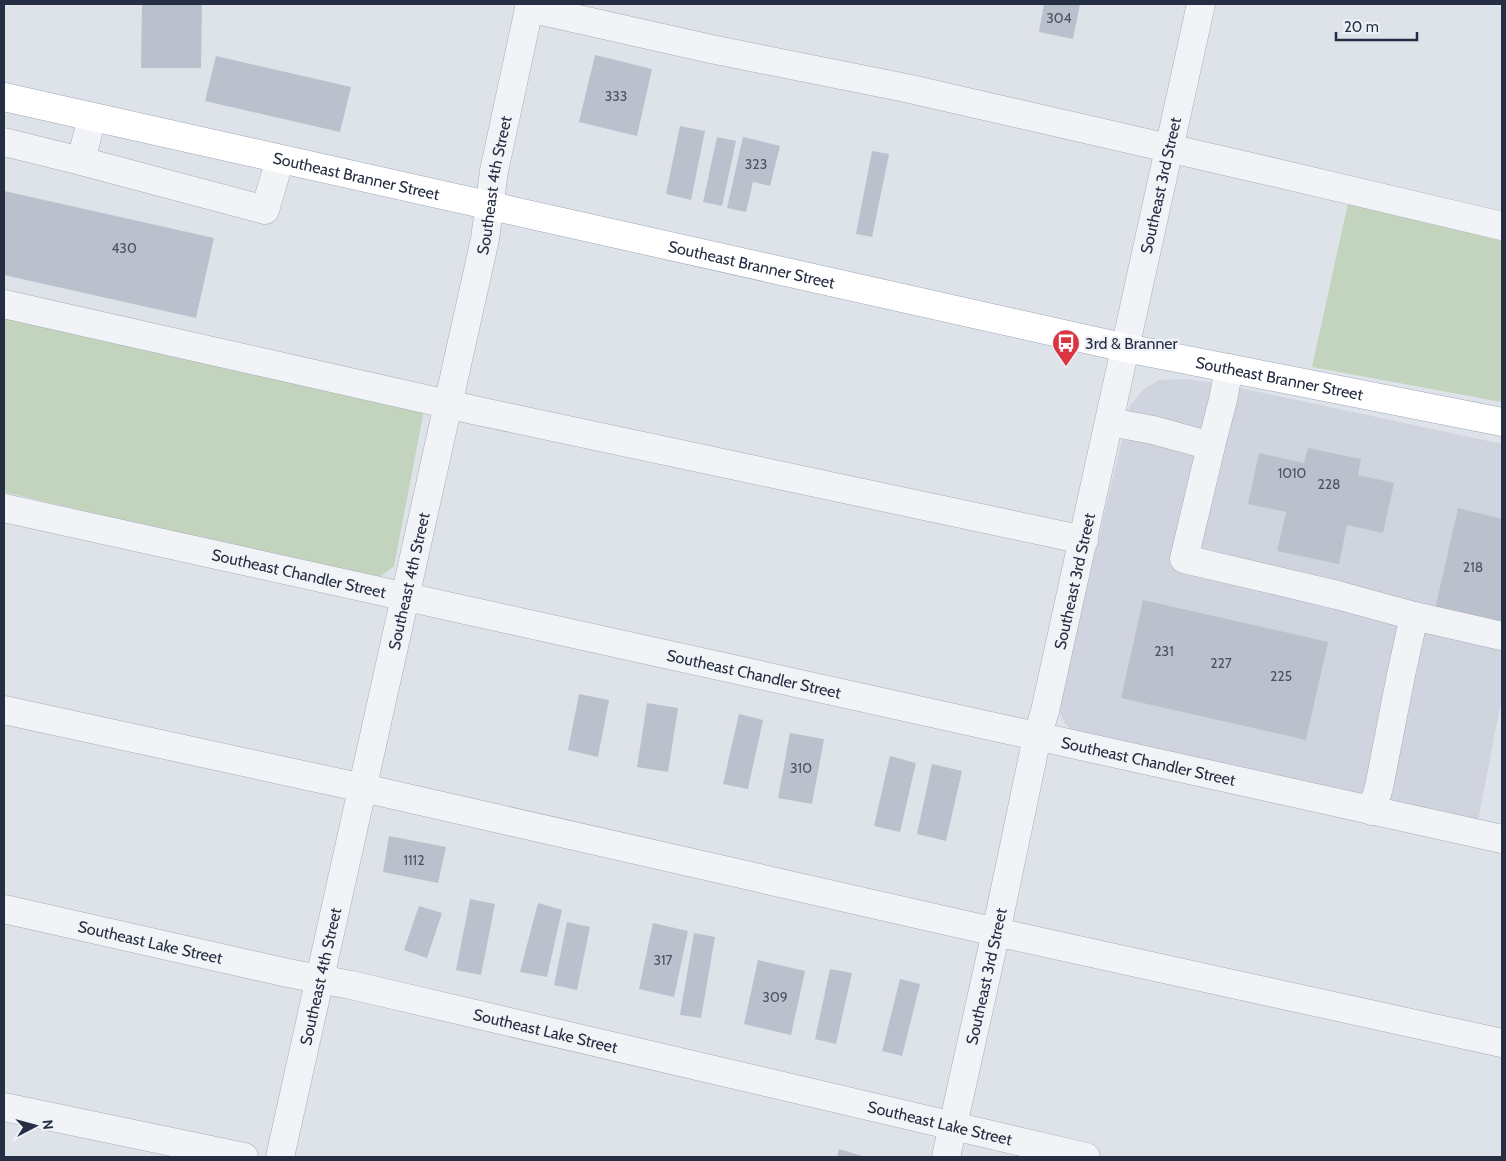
<svg xmlns="http://www.w3.org/2000/svg" width="1506" height="1161" font-family="Cabin,sans-serif">
<rect width="100%" height="100%" fill="#dee2e9"/>
<path fill="#d0d4de" d="M1186,379L1217,383L1502,444V697L1478,820L1071,730L1064,722L1058,709L1130,406L1143,390L1159,380Z"/>
<g fill="#c2d4be">
<path d="M1352,185L1502,221V402L1312,367Z"/>
<path d="M4,307L425,405L394,566L381,576H360L4,492Z"/>
</g>
<g fill="#bbc0cd">
<path d="M142,4H202L201,68H141Z"/>
<path d="M1044,4H1080L1073,39L1039,32Z"/>
<path d="M595,55L652,69L637,136L579,122Z"/>
<path d="M216,56L351,87L340,132L205,101Z"/>
<path d="M680,126L705,131L691,200L666,194Z"/>
<path d="M717,137L736,141L722,206L703,202Z"/>
<path d="M743,137L780,146L770,186L753,182L746,212L727,208Z"/>
<path d="M872,151L889,154L872,237L856,234Z"/>
<path d="M4,191L214,238L196,318L4,275Z"/>
<path d="M1308,448L1361,459L1358,475L1394,483L1383,533L1347,525L1339,564L1277,551L1286,512L1248,504L1259,453L1304,463Z"/>
<path d="M1458,508L1502,519V630L1434,614Z"/>
<path d="M1143,600L1328,642L1306,740L1121,698Z"/>
<path d="M579,694L609,700L598,757L568,750Z"/>
<path d="M647,703L678,708L668,772L637,767Z"/>
<path d="M739,714L763,720L748,789L723,784Z"/>
<path d="M790,733L824,739L812,804L778,798Z"/>
<path d="M890,756L916,763L900,832L874,826Z"/>
<path d="M932,764L962,771L946,841L917,834Z"/>
<path d="M389,836L446,847L438,883L383,872Z"/>
<path d="M470,899L495,904L481,975L456,970Z"/>
<path d="M538,903L562,910L547,977L520,972Z"/>
<path d="M419,906L442,913L427,958L404,950Z"/>
<path d="M567,922L590,927L577,990L554,985Z"/>
<path d="M653,923L688,931L674,997L639,989Z"/>
<path d="M694,933L715,937L701,1018L680,1015Z"/>
<path d="M758,960L805,971L791,1035L744,1024Z"/>
<path d="M830,969L852,973L836,1044L815,1039Z"/>
<path d="M900,979L920,984L902,1056L882,1051Z"/>
<path d="M839,1149L866,1157H837Z"/>
</g>
<g fill="none" stroke-linecap="round" stroke-linejoin="round">
<g stroke="#a6acb7" stroke-width="29">
<g id="minor">
<path d="M529,8L711,49L906,88L1251,167L1502,226"/>
<path d="M4,142L81,161L92,117"/>
<path d="M81,161L265,210L280,159"/>
<path d="M4,304L478,411L1084,540"/>
<path d="M1110,422L1153,430L1211,446L1184,559L1337,595L1414,616L1401,675L1379,787L1372,811"/>
<path d="M1211,446L1223,400L1229,368"/>
<path id="s1" d="M4,508L1502,839"/>
<path d="M1414,616L1502,636"/>
<path d="M4,710L363,788L996,932L1502,1043"/>
<path id="s2" d="M4,909L288,973L351,985L1086,1157"/>
<path d="M4,1107L244,1157"/>
<path id="s3" d="M280,1157L485,239L494,171L530,4"/>
<path id="s4" d="M946,1157L996,932L1037,737L1045,711C1099,476 1147,239 1201,4"/>
</g>
</g>
<g stroke="#9ca5b6" stroke-width="29">
<g id="major">
<path id="s5" d="M4,97L1126,348L1502,422"/>
</g>
</g>
<use href="#minor" stroke="#f1f3f7" stroke-width="28"/>
<use href="#major" stroke="#fff" stroke-width="28"/>
</g>
<defs>
<g id="bus-pin" transform="scale(1.4375)"><path d="M0 17L-7.5 6A9.5 9.5 0 1 1 7.5 6Z" fill="#dc3542" stroke="#eef1f7"/><path d="M-5-6H5V4H4V6H2V4H-2V6H-4V4H-5ZM-3.5-4V0h7V-4ZM-3.5 1.2v1.5H-2V1.2ZM2 1.2v1.5H3.5V1.2Z" fill="#fff"/></g>
</defs>
<g fill-rule="evenodd">
<use href="#bus-pin" x="1066" y="343"/>
</g>
<g text-anchor="middle" dominant-baseline="central" stroke-width="4.5" stroke-linejoin="round" paint-order="stroke">
<g font-size="14" fill="#4a5265">
<text x="1059" y="18">304</text>
<text x="616" y="96">333</text>
<text x="756" y="164">323</text>
<text x="124" y="248">430</text>
<text x="1292" y="473">1010</text>
<text x="1329" y="484">228</text>
<text x="1473" y="567">218</text>
<text x="1164" y="651">231</text>
<text x="1221" y="663">227</text>
<text x="1281" y="676">225</text>
<text x="801" y="768">310</text>
<text x="414" y="860">1112</text>
<text x="663" y="960">317</text>
<text x="775" y="997">309</text>
</g>
<g font-size="16" fill="#252e42" stroke="#eef1f7">
<text stroke="none"><textPath href="#s5" startOffset="361">Southeast Branner Street</textPath></text>
<text stroke="none"><textPath href="#s3" startOffset="995">Southeast 4th Street</textPath></text>
<text stroke="none"><textPath href="#s4" startOffset="995">Southeast 3rd Street</textPath></text>
<text stroke="none"><textPath href="#s5" startOffset="766">Southeast Branner Street</textPath></text>
<text stroke="none"><textPath href="#s5" startOffset="1306">Southeast Branner Street</textPath></text>
<text stroke="none"><textPath href="#s1" startOffset="302">Southeast Chandler Street</textPath></text>
<text stroke="none"><textPath href="#s3" startOffset="590">Southeast 4th Street</textPath></text>
<text stroke="none"><textPath href="#s4" startOffset="590">Southeast 3rd Street</textPath></text>
<text stroke="none"><textPath href="#s1" startOffset="768">Southeast Chandler Street</textPath></text>
<text stroke="none"><textPath href="#s1" startOffset="1172">Southeast Chandler Street</textPath></text>
<text stroke="none"><textPath href="#s2" startOffset="150">Southeast Lake Street</textPath></text>
<text stroke="none"><textPath href="#s4" startOffset="185">Southeast 3rd Street</textPath></text>
<text stroke="none"><textPath href="#s3" startOffset="185">Southeast 4th Street</textPath></text>
<text stroke="none"><textPath href="#s2" startOffset="555">Southeast Lake Street</textPath></text>
<text stroke="none"><textPath href="#s2" startOffset="960">Southeast Lake Street</textPath></text>
</g>
<g font-size="16" fill="#252e42" stroke="#eef1f7" text-anchor="start">
<text x="1085" y="343">3rd &amp; Branner</text>
</g>
</g>
<rect width="1506" height="1161" fill="none" stroke="#252e42" stroke-width="10"/>
<g transform="translate(35 1126) rotate(84)" stroke="#eef1f7" stroke-width="4" paint-order="stroke">
<path d="M0-4L9 19L0 12L-9 19Z" fill="#252e42"/>
<text y="-8" font-size="14" font-weight="bold" text-anchor="middle" fill="#252e42">N</text>
</g>
<path d="M1336 32v8h81v-8" fill="none" stroke="#252e42" stroke-width="2.5"/>
<text x="1344" y="32" font-size="15" fill="#252e42" stroke="#eef1f7" stroke-width="4" paint-order="stroke">20 m</text>
</svg>
